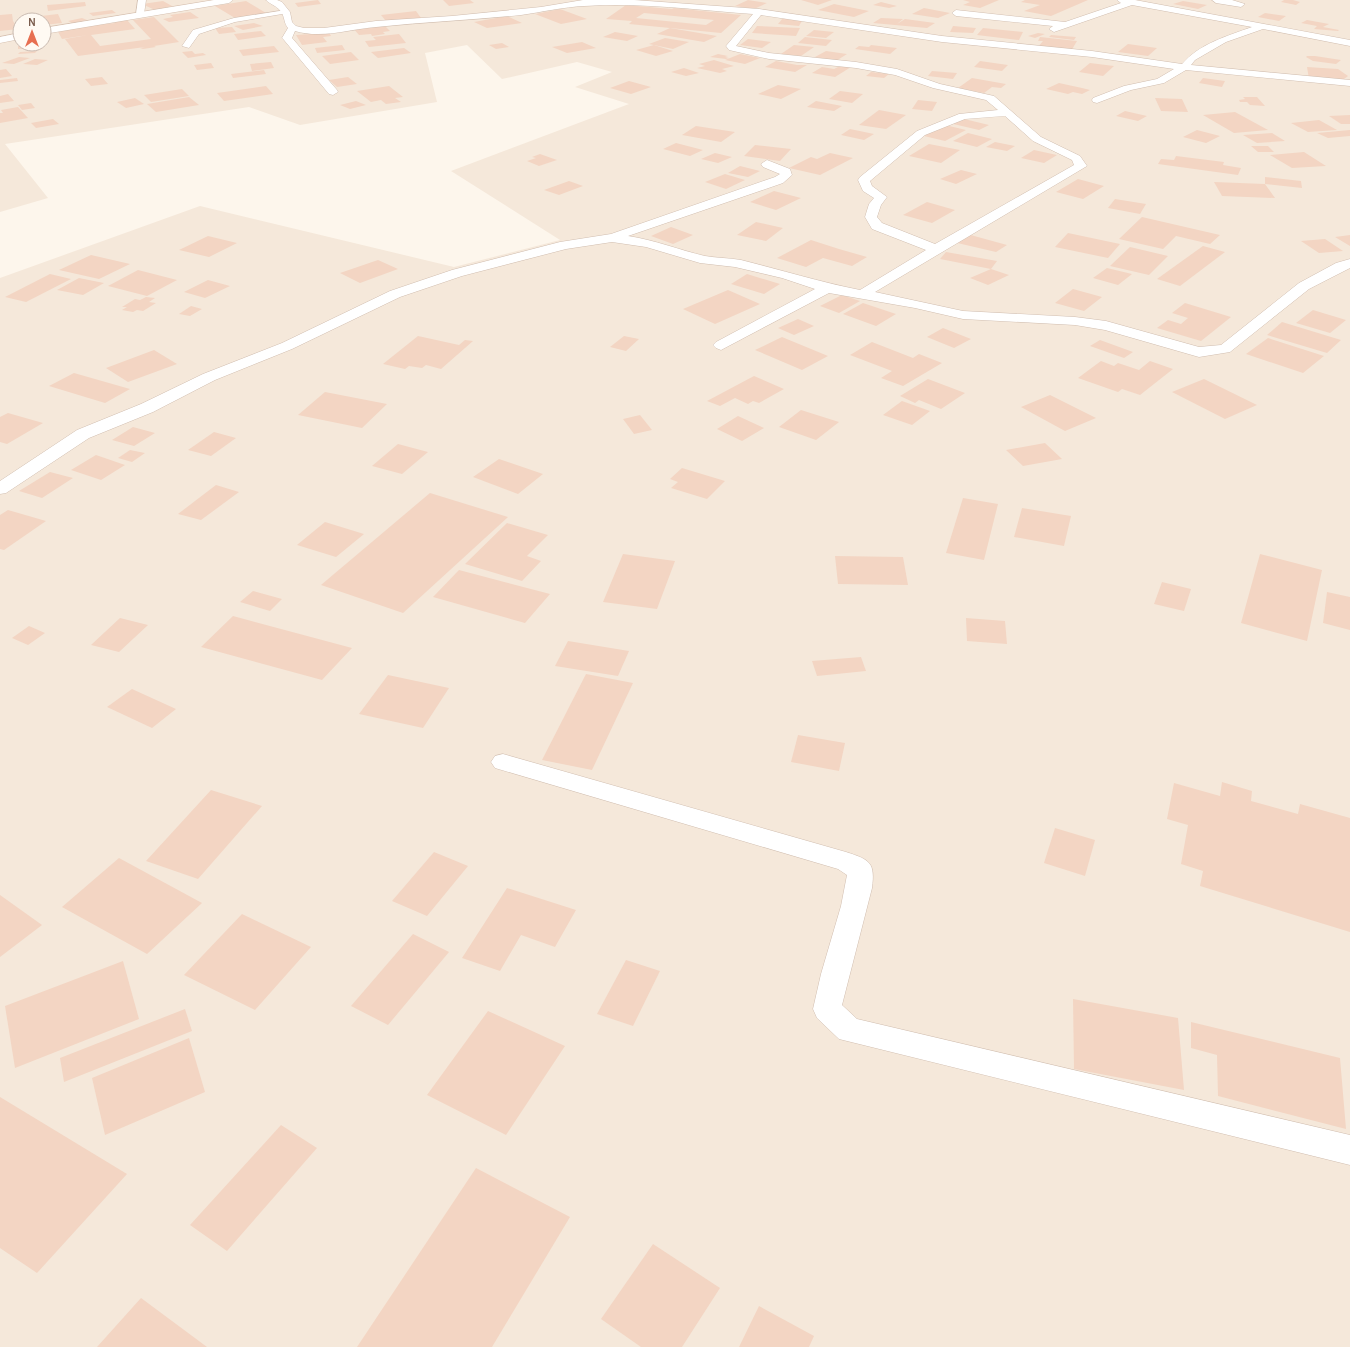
<svg xmlns="http://www.w3.org/2000/svg" width="1350" height="1347" font-family="Karla,sans-serif">
<rect width="100%" height="100%" fill="#fdf6ec"/>
<path fill="#f5e8da" fill-rule="evenodd" d="M0,0H1350V1347H0V278L200,206L454,267L560,240L451,171L629,104L575,87L612,72L577,62L502,79L467,45L425,53L437,102L300,125L249,107L5,144L48,198L0,212ZM20,20H44V44H20Z"/>
<g fill="#f3d5c3" fill-rule="evenodd">
<path d="M318,0L321,4L298,7L295,3Z"/>
<path d="M443,0H470L474,3L449,6Z"/>
<path d="M748,0L767,3L754,9L735,6Z"/>
<path d="M801,0H832L818,5Z"/>
<path d="M963,0H999L980,8L963,5L970,2Z"/>
<path d="M1025,0H1088L1051,16L1024,11L1040,5L1021,2Z"/>
<path d="M1284,0H1293L1300,2L1296,5L1281,2Z"/>
<path d="M163,1L172,6L155,10L142,4Z"/>
<path d="M246,1L266,13L235,18L215,6Z"/>
<path d="M1183,1L1207,5L1198,9L1173,4Z"/>
<path d="M85,2L86,6L48,11L47,5Z"/>
<path d="M881,2L897,6L889,8L873,5Z"/>
<path d="M834,4L869,11L854,17L818,10Z"/>
<path d="M626,5L672,9L674,8L741,15L721,33L629,24L632,21L606,19ZM644,13L714,20L706,25L636,18Z"/>
<path d="M924,8L950,13L938,18L912,14Z"/>
<path d="M560,9L587,19L561,24L535,14Z"/>
<path d="M112,10L116,13L93,16L89,13Z"/>
<path d="M416,11L421,18L386,21L381,15Z"/>
<path d="M190,12L199,18L169,22L163,19L173,17L170,15Z"/>
<path d="M1265,13L1286,16L1279,21L1258,17Z"/>
<path d="M12,14L13,21L18,29L0,31V15Z"/>
<path d="M58,14L62,23L44,25V20H25L24,18Z"/>
<path d="M507,16L522,23L487,28L474,22Z"/>
<path d="M154,17L179,42L154,46L156,47L143,49L140,48L145,47L78,56L65,39L88,35L62,39L57,30L115,23L114,21L127,20L135,29L91,35L100,46L151,39L133,20Z"/>
<path d="M82,18L87,20L72,23L68,21Z"/>
<path d="M783,18L803,19L799,26L778,24Z"/>
<path d="M881,18L903,19L897,24L905,19L935,23L927,28L873,23Z"/>
<path d="M1307,20L1329,24L1323,27L1339,30L1338,31L1314,29L1317,26L1301,23Z"/>
<path d="M254,23L263,26L243,30L234,26Z"/>
<path d="M384,25L390,31L383,32L385,34L372,36L371,34L359,35L353,28Z"/>
<path d="M757,26L800,28L796,36L752,33Z"/>
<path d="M953,26L976,28L973,33L950,32Z"/>
<path d="M232,27L236,32L219,34L215,28Z"/>
<path d="M670,28L717,36L704,42L657,34Z"/>
<path d="M983,28L1023,32L1019,40L977,35Z"/>
<path d="M814,30L834,32L826,38L806,36Z"/>
<path d="M261,31L266,36L238,40L234,34Z"/>
<path d="M615,32L638,36L627,41L603,37Z"/>
<path d="M324,33L325,34H330L331,36L323,37L327,42L302,45L296,35Z"/>
<path d="M1038,33L1045,34L1035,38L1028,36Z"/>
<path d="M399,34L406,43L369,47L365,41L376,40L373,37Z"/>
<path d="M1051,35L1076,37L1074,40L1049,37Z"/>
<path d="M805,37L832,40L826,46L798,43Z"/>
<path d="M1040,37L1077,41L1071,51L1038,47L1043,41H1038Z"/>
<path d="M665,38L689,42L673,49L649,44Z"/>
<path d="M748,39L771,42L762,48L740,45Z"/>
<path d="M582,42L596,48L567,53L552,47Z"/>
<path d="M502,43L509,47L496,49L489,45Z"/>
<path d="M1128,44L1157,48L1148,56L1118,52Z"/>
<path d="M33,45L34,48L18,49V46Z"/>
<path d="M342,45L345,50L317,53L315,48Z"/>
<path d="M654,45L673,51L656,56L636,50Z"/>
<path d="M794,45L814,47L801,56L781,54Z"/>
<path d="M871,45L897,48L890,54L855,49L859,46L869,47Z"/>
<path d="M274,46L279,52L243,56L239,50Z"/>
<path d="M404,48L411,53L378,58L371,52Z"/>
<path d="M37,51L35,53L18,54L20,52Z"/>
<path d="M192,51L195,54L203,53L206,55L188,58L182,52Z"/>
<path d="M826,51L847,54L836,61L815,57Z"/>
<path d="M351,52L359,60L330,64L322,56Z"/>
<path d="M718,54L728,56L725,57L729,58L726,59L710,57Z"/>
<path d="M740,54L760,58L745,64L725,60Z"/>
<path d="M1307,56H1315L1341,60L1336,64L1313,61L1306,57Z"/>
<path d="M19,57L30,58L14,64L2,63Z"/>
<path d="M35,59L48,60L37,65L23,64Z"/>
<path d="M714,60L734,66L722,69L727,71L720,73L697,68L705,66L699,64Z"/>
<path d="M776,61L797,65H807L795,72L765,67Z"/>
<path d="M980,61L1008,65L1002,71L974,67Z"/>
<path d="M271,62L274,68L252,71L250,64Z"/>
<path d="M211,63L214,68L197,70L194,65Z"/>
<path d="M1090,63L1114,66L1103,76L1079,72Z"/>
<path d="M840,66L851,67L835,77L812,73L822,67L834,69Z"/>
<path d="M1307,67L1338,69L1348,76L1340,82L1309,79Z"/>
<path d="M684,68L699,73L686,76L671,72Z"/>
<path d="M6,69L12,76L0,78V70Z"/>
<path d="M264,70L266,74L233,78L231,74Z"/>
<path d="M932,71L957,73L953,79L928,76Z"/>
<path d="M871,72L889,74L884,78L866,76Z"/>
<path d="M102,77L108,84L91,86L85,79Z"/>
<path d="M348,77L357,84L337,87L329,80Z"/>
<path d="M17,78L18,81L0,83V80Z"/>
<path d="M972,78L1006,84L1001,88L992,87L984,93L958,88Z"/>
<path d="M1203,78L1225,81L1222,87L1199,83Z"/>
<path d="M629,81L651,87L631,94L610,88Z"/>
<path d="M1059,83L1082,88L1090,90L1082,94L1073,92L1068,94L1046,89Z"/>
<path d="M778,85L801,89L781,99L758,94Z"/>
<path d="M266,86L273,94L224,101L217,93Z"/>
<path d="M389,86L403,97L395,98L401,102L386,104L381,100L371,102L357,91Z"/>
<path d="M182,89L189,96L151,102L144,95Z"/>
<path d="M840,91L863,94L852,103L829,99Z"/>
<path d="M8,94L14,101L0,103V96Z"/>
<path d="M189,97L199,105L156,112L147,104Z"/>
<path d="M1243,97H1257L1265,106L1250,105L1247,102H1240L1239,100L1245,99Z"/>
<path d="M135,98L144,104L126,108L117,102Z"/>
<path d="M1155,98L1182,99L1188,112L1161,111Z"/>
<path d="M918,100L937,102L932,111L912,109Z"/>
<path d="M356,101L366,105L350,109L340,105Z"/>
<path d="M816,101L842,106L834,111L807,107Z"/>
<path d="M31,103L35,108L22,110L18,105Z"/>
<path d="M18,107L28,118L0,123V113H3L1,110Z"/>
<path d="M879,110L906,115L886,129L859,125Z"/>
<path d="M1125,111L1147,116L1138,121L1116,116Z"/>
<path d="M1235,112L1268,130L1234,133L1203,115Z"/>
<path d="M1350,115V124H1341L1329,116Z"/>
<path d="M960,118L989,125L979,130L949,123Z"/>
<path d="M53,119L59,124L36,128L31,123Z"/>
<path d="M1319,120L1337,130L1308,132L1291,123Z"/>
<path d="M945,125L966,130L945,141L924,136Z"/>
<path d="M696,126L735,132L721,142L682,135Z"/>
<path d="M850,129L874,134L864,140L841,135Z"/>
<path d="M1197,130L1220,136L1206,143L1183,137Z"/>
<path d="M1350,130V136L1328,138L1317,133Z"/>
<path d="M968,133L992,139L977,147L953,141Z"/>
<path d="M1272,133L1285,141L1257,143L1243,135Z"/>
<path d="M995,142L1015,146L1007,151L986,147Z"/>
<path d="M676,143L703,150L690,156L663,149Z"/>
<path d="M929,144L960,150L941,163L909,156Z"/>
<path d="M755,145L791,149L780,161L744,156Z"/>
<path d="M1251,146H1268L1274,152H1258Z"/>
<path d="M1034,150L1057,155L1044,163L1021,158Z"/>
<path d="M1304,152L1326,166L1292,168L1270,155Z"/>
<path d="M715,153L732,157L718,163L701,159Z"/>
<path d="M830,153L853,158L820,175L789,168L811,157L817,159Z"/>
<path d="M540,154L557,160L539,166L527,161L536,158L532,157Z"/>
<path d="M1176,156L1224,162L1223,165L1241,168L1238,175L1158,164L1161,159L1174,160Z"/>
<path d="M740,166L760,171L748,177L728,173Z"/>
<path d="M961,170L977,174L956,184L940,179Z"/>
<path d="M725,174L745,180L726,189L705,182Z"/>
<path d="M1265,177L1301,181L1302,188L1265,184Z"/>
<path d="M1078,179L1104,186L1083,199L1056,192Z"/>
<path d="M569,181L583,186L559,195L544,190Z"/>
<path d="M1214,182L1265,184L1275,198L1222,196Z"/>
<path d="M774,191L801,198L776,210L750,202Z"/>
<path d="M1115,199L1146,204L1140,214L1108,208Z"/>
<path d="M927,202L955,210L932,223L903,215Z"/>
<path d="M1142,217L1220,235L1210,244L1176,236L1163,249L1119,239Z"/>
<path d="M756,222L783,228L766,241L737,235Z"/>
<path d="M671,227L693,235L673,244L651,236Z"/>
<path d="M1068,233L1120,244L1108,258L1055,247Z"/>
<path d="M967,234L1007,245L996,252L953,242Z"/>
<path d="M1350,235V246L1335,237Z"/>
<path d="M208,236L237,243L209,257L179,250Z"/>
<path d="M1325,239L1343,251L1319,253L1301,241Z"/>
<path d="M811,240L839,249L867,257L852,266L823,258L806,267L777,258Z"/>
<path d="M1203,246L1225,252L1180,286L1157,279Z"/>
<path d="M1130,247L1168,256L1149,275L1110,266Z"/>
<path d="M946,252L997,261L991,269L940,259Z"/>
<path d="M91,255L130,264L99,279L59,270Z"/>
<path d="M378,260L398,269L360,283L340,273Z"/>
<path d="M1107,268L1132,274L1118,285L1093,278Z"/>
<path d="M991,269L1009,275L988,285L970,278Z"/>
<path d="M138,270L177,280L147,296L108,286Z"/>
<path d="M50,274L71,279L26,302L5,297Z"/>
<path d="M747,274L780,284L764,294L731,284Z"/>
<path d="M79,278L104,283L83,295L57,290Z"/>
<path d="M208,280L230,286L205,298L184,292Z"/>
<path d="M1073,289L1102,297L1084,311L1055,303Z"/>
<path d="M728,290L760,304L715,324L683,309Z"/>
<path d="M842,295L860,301L839,313L820,306Z"/>
<path d="M146,297L155,298L149,302L156,303L143,311L137,310L133,312L122,310L127,307H122L135,299L140,300Z"/>
<path d="M863,303L896,314L876,326L843,314Z"/>
<path d="M1185,303L1231,317L1201,341L1157,328L1168,320L1181,324L1188,318L1172,313Z"/>
<path d="M191,306L202,309L190,316L179,314Z"/>
<path d="M1313,310L1346,320L1330,333L1296,323Z"/>
<path d="M798,319L814,326L794,335L778,328Z"/>
<path d="M1282,322L1341,340L1327,353L1267,335Z"/>
<path d="M943,328L971,339L954,348L927,337Z"/>
<path d="M418,336L459,345L465,340L473,341L441,369L426,365L422,368L409,366L405,369L383,364Z"/>
<path d="M624,336L639,339L626,351L610,347Z"/>
<path d="M782,337L828,356L802,370L755,350Z"/>
<path d="M1268,338L1324,356L1303,373L1246,354Z"/>
<path d="M1100,340L1133,352L1124,358L1090,346Z"/>
<path d="M872,342L913,358L919,354L942,363L903,386L881,378L892,371L850,355Z"/>
<path d="M154,350L177,364L128,382L106,368Z"/>
<path d="M1101,361L1114,366L1118,363L1139,370L1150,361L1173,369L1140,395L1122,389L1118,392L1078,378Z"/>
<path d="M74,373L130,389L105,403L49,386Z"/>
<path d="M754,376L784,389L759,403L753,401L748,404L735,398L720,406L707,401Z"/>
<path d="M928,379L965,393L941,409L919,400L915,403L900,396Z"/>
<path d="M1204,379L1257,405L1225,419L1172,392Z"/>
<path d="M325,392L387,404L362,428L298,415Z"/>
<path d="M1050,395L1096,418L1065,431L1021,407Z"/>
<path d="M902,401L930,411L912,425L883,415Z"/>
<path d="M801,410L839,422L816,440L779,427Z"/>
<path d="M8,413L43,423L7,444L0,442V417Z"/>
<path d="M640,415L652,430L634,434L623,419Z"/>
<path d="M738,416L764,428L742,441L717,429Z"/>
<path d="M133,427L155,433L134,446L112,440Z"/>
<path d="M214,432L236,438L211,456L188,450Z"/>
<path d="M1045,443L1062,459L1023,466L1006,450Z"/>
<path d="M398,444L428,452L402,474L372,466Z"/>
<path d="M130,450L145,453L132,462L118,458Z"/>
<path d="M96,455L125,465L101,480L71,470Z"/>
<path d="M499,459L543,474L518,494L473,477Z"/>
<path d="M682,468L725,481L707,499L671,488L678,482L670,479Z"/>
<path d="M50,472L73,478L42,498L19,491Z"/>
<path d="M216,485L239,492L201,520L178,514Z"/>
<path d="M430,493L508,517L403,613L321,585Z"/>
<path d="M963,498L998,504L984,560L946,553Z"/>
<path d="M1022,508L1071,516L1064,546L1014,537Z"/>
<path d="M8,510L46,521L4,550L0,549V515Z"/>
<path d="M325,522L364,534L336,557L297,545Z"/>
<path d="M507,523L548,535L527,556L541,561L522,581L465,564Z"/>
<path d="M623,554L675,561L657,609L603,602Z"/>
<path d="M1260,554L1322,570L1307,641L1241,623Z"/>
<path d="M835,556L903,557L908,585L838,584Z"/>
<path d="M459,570L550,594L525,623L433,597Z"/>
<path d="M1162,582L1191,589L1184,611L1154,604Z"/>
<path d="M253,591L282,599L270,611L240,602Z"/>
<path d="M1327,592L1350,597V630L1323,623Z"/>
<path d="M233,616L352,648L322,680L201,647Z"/>
<path d="M120,618L148,625L119,652L91,645Z"/>
<path d="M966,618L1005,621L1007,644L967,641Z"/>
<path d="M29,626L45,633L28,645L12,638Z"/>
<path d="M568,641L629,651L618,676L555,666Z"/>
<path d="M861,657L866,671L817,676L812,661Z"/>
<path d="M586,674L633,683L592,770L542,760Z"/>
<path d="M388,675L449,688L423,728L359,714Z"/>
<path d="M132,689L176,709L152,728L107,707Z"/>
<path d="M798,735L845,743L839,771L791,762Z"/>
<path d="M1222,782L1252,791L1251,801L1298,814L1300,804L1350,818V932L1200,886L1203,871L1181,864L1188,825L1167,819L1174,783L1220,796Z"/>
<path d="M211,790L262,806L198,879L146,861Z"/>
<path d="M1055,828L1095,840L1085,876L1044,863Z"/>
<path d="M434,852L468,866L427,916L392,901Z"/>
<path d="M119,858L202,903L147,954L62,907Z"/>
<path d="M507,888L576,910L555,947L521,935L500,971L462,958Z"/>
<path d="M0,895L42,925L0,957Z"/>
<path d="M242,914L311,947L255,1010L184,975Z"/>
<path d="M413,934L449,952L388,1025L351,1006Z"/>
<path d="M626,960L660,971L633,1026L597,1014Z"/>
<path d="M123,961L139,1019L15,1068L5,1006Z"/>
<path d="M1073,999L1178,1018L1184,1090L1074,1069Z"/>
<path d="M185,1009L192,1031L64,1082L60,1058Z"/>
<path d="M488,1011L565,1046L506,1135L427,1095Z"/>
<path d="M1191,1022L1340,1058L1346,1129L1218,1096L1217,1055L1191,1048Z"/>
<path d="M189,1038L205,1092L105,1135L92,1078Z"/>
<path d="M0,1097L127,1174L37,1273L0,1248Z"/>
<path d="M281,1125L317,1148L227,1251L190,1225Z"/>
<path d="M476,1168L570,1217L492,1347H357Z"/>
<path d="M653,1244L720,1288L682,1347H641L601,1319Z"/>
<path d="M141,1298L207,1347H97Z"/>
<path d="M759,1306L814,1336L809,1347H739Z"/>
</g>
<g fill="none" stroke-linecap="round" stroke-linejoin="round">
<g stroke="#d1beb0" stroke-width="1">
<path id="lane" d="M286,10L288,11V13L235,22L199,34L189,48L182,46L193,30L234,18Z"/>
</g>
<g stroke="#d1beb0" stroke-width="1">
<g id="street">
<path d="M138,0H146L144,14L140,17L136,14Z"/>
<path d="M266,0H277L282,2L290,12L292,22L296,26L304,28H324L376,21L452,16L541,7L583,0H634L759,9L942,36L1092,51L1182,64C1199,44 1227,36 1252,27L1132,5L1054,32L1049,29L1053,26L956,16L952,13L956,10L1065,22L1121,3L1117,0H1135L1350,40V46L1263,29L1226,42L1195,60L1191,65L1350,80V86L1186,70L1164,83L1131,90L1097,103L1093,102L1092,100L1093,98L1124,86L1157,79L1174,69L1092,57L942,42L761,15L736,46L769,53L856,62L897,69L940,84L994,96L1041,137L1080,156L1087,166L875,292L963,311L1075,317L1106,321L1199,347L1221,345L1299,283L1336,263L1350,259V268L1309,289L1230,352L1199,357L1105,330L1075,325L963,319L915,308L829,293L721,350L716,348L713,345L716,342L815,289L782,278L735,267L700,263L646,247L612,242L566,249L462,276L400,297L292,349L215,380L153,412L89,438L6,493L0,494V481L77,430L141,404L203,374L282,343L390,291L452,270L560,242L611,234L775,177L780,174L763,167L761,164L767,160L790,169L792,175L783,183L628,236C655,240 679,250 705,256C717,258 729,258 741,260C781,270 820,282 860,290L926,250L872,229L865,217L869,204L874,198L863,191L858,180L860,177L917,131L959,114L998,110L986,100L933,88L895,75L856,68L769,59L729,50L726,46L753,14C697,10 640,2 584,6C563,7 542,12 521,15C473,20 425,22 376,27C350,29 322,39 295,31L292,38L337,90L338,92L333,95L329,94L284,40L282,38L288,28C284,23 285,19 282,13C278,6 271,5 266,0ZM1005,116L1033,141L1072,160L1074,165L935,244L882,223L877,217L881,205L887,197L872,186L870,181L925,135L965,119Z"/>
<path d="M1212,0H1232L1245,4L1241,7L1216,3Z"/>
<path d="M503,754L846,852C871,860 875,863 872,888L842,1005L857,1019L1350,1135V1165L839,1039L817,1018L813,1009L821,974L841,906L847,875L838,869L495,768L491,762L495,756Z"/>
</g>
</g>
<g stroke="#d6c0b0" stroke-width="1">
<g id="secondary">
<path d="M214,0H233L229,3L44,34V28Z"/>
<path d="M20,33V39L0,43V37Z"/>
</g>
</g>
<use href="#lane" fill="#fff" fill-rule="evenodd"/>
<use href="#street" fill="#fff" fill-rule="evenodd"/>
<use href="#secondary" fill="#fff" fill-rule="evenodd"/>
</g>
<g transform="translate(32 32)"><circle r="19" fill="#fffaf3" stroke="#cabbb1"/>
<path d="M0-3L7 15L0 10L-7 15Z" fill="#e76f51"/>
<text y="-6" font-size="11" font-weight="bold" text-anchor="middle" fill="#7a5c4d">N</text>
</g>
</svg>
